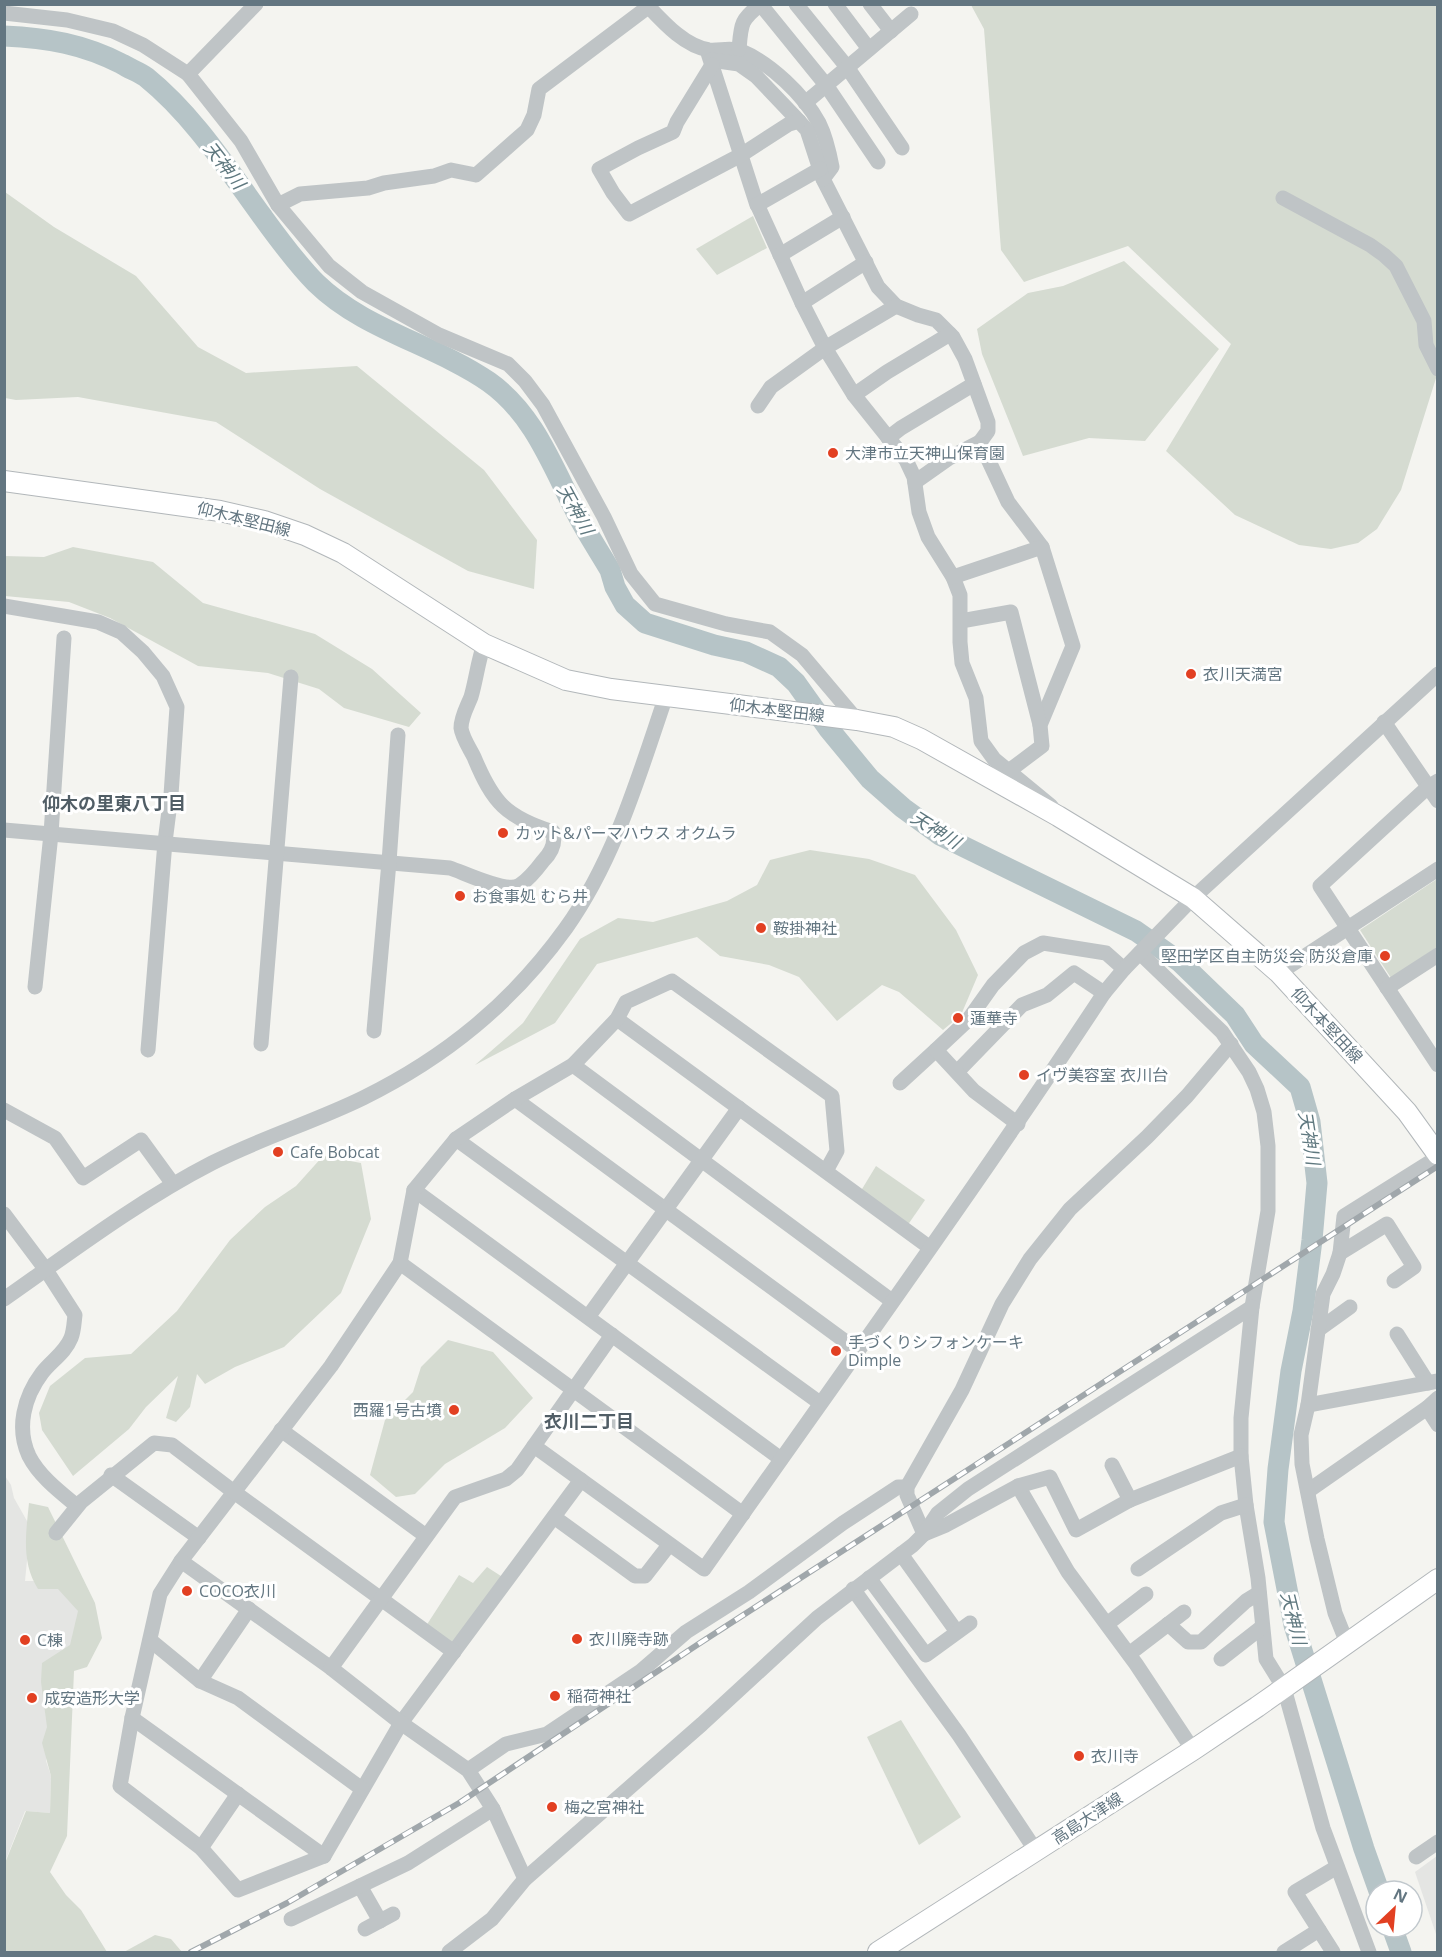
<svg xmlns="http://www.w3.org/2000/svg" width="1442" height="1957" font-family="'Open Sans','Noto Sans JP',sans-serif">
<rect width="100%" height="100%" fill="#f4f4f0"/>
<g fill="#e4e5e3">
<path d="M5,1476L11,1485L14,1498L27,1521L29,1540L25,1581H58L82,1614L46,1761L51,1776L50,1813L25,1811L5,1862Z"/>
<path d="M1437,1856V1937L1415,1872Z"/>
</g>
<g fill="#d5dbd1">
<path d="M971,5H1437V375L1401,490L1377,529L1358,543L1331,549L1299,545L1235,515L1166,451L1231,344L1128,246L1024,282L1001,250L984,29Z"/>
<path d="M5,192L54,227L136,276L198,347L246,373L357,366L484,470L537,540L534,589L468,571L320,489L216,422L78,397L16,400L5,398Z"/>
<path d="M753,216L767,248L717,275L696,249Z"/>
<path d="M1124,261L1219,349L1145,441L1089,438L1023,456L982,354L977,329L1028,293L1063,286Z"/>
<path d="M73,547L153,562L203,603L315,634L372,669L421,713L409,727L344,708L319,689L268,673L198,666L110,618L69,602L5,596L4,556L44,557Z"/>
<path d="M810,850L869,859L915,875L956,930L978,975L961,1015L943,1030L899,992L882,985L837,1021L799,977L769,965L720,956L697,937L597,964L555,1023L475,1065L523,1023L580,939L618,918L653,922L727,901L757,885L770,860Z"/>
<path d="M1437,879V947L1391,978L1360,930Z"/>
<path d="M323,1156L361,1163L371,1219L341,1293L284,1347L235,1367L205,1384L197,1374L190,1407L176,1422L166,1418L178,1376L146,1407L129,1429L73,1476L42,1430L39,1413L50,1386L85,1358L131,1354L177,1311L230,1240L265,1207L296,1186Z"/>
<path d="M876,1166L925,1200L905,1229L859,1194Z"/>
<path d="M448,1340L493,1352L533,1398L505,1428L445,1464L415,1494L396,1497L370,1475L385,1420L413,1392L421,1367Z"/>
<path d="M29,1503L48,1507L95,1603L102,1638L87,1667L74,1671L67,1836L50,1872L66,1895L81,1910L107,1952H5V1863L26,1811L50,1813L51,1776L42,1743L47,1727L41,1682L42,1663L70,1645L78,1611L58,1589H38C21,1562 26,1533 29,1503Z"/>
<path d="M487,1567L504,1578L453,1644L426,1626L459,1575L473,1583Z"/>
<path d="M901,1720L961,1817L919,1845L867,1737Z"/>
<path d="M155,1935L171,1939L182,1952H124Z"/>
</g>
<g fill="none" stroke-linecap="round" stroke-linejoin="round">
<g stroke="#b6c4c7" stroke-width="21">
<path d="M4,36C48,38 83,44 122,64C130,69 139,72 146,77C193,115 227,168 262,216C278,238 296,263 316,283C364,330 434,344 489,382C533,413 552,465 576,512C586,532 599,551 610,570L615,587L625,605L645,623L714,645L746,652L779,667L796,683L828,728L870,779L903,808L940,835L1136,931L1180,962L1235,1015L1254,1044L1300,1087L1310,1122L1317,1183L1312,1240L1303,1311L1291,1371L1278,1469L1274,1522L1294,1625L1364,1849L1379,1891"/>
<path d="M1392,1927L1401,1952"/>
</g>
<g stroke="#b2b7ba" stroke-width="22">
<g id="major">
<path d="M4,481L220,511L264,521L305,535L343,553L484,644L566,680L611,689L857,720L894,727L921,739L1058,816L1193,898L1279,973L1407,1112L1438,1155"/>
<path d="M878,1952L1193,1750L1257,1707L1438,1579"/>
</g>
</g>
<g stroke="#bfc4c6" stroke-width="15">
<path d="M646,4C663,22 684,46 709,50C719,51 732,47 741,51C770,63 804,95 819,123C826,137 829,151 832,167L823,179L878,287L896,306L918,315L936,320L953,337L965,359L988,422V431L980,442L1008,502L1042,547"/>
<path d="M796,4L847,67L902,148"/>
<path d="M835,4L869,49"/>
<path d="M870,4L891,31"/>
<path d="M761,5L826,85L878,162"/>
<path d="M4,13L67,20L113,31L143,45L188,74L241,141L278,205L329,266L362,292L439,335L508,364L525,381L543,405L604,517L631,574L655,604L726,624L770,632L802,655L857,720"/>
<path d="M707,50L756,202L802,303L825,348L854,395L906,460L914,477L919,512L928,537L953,577L960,595V642L962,663L976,698L981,741L994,759L1051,806"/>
<path d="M739,50C741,25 740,20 761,4"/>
<path d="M711,60L739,64L756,76L795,117L807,130L823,179"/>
<path d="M712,65L677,122L673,132L638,148L599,169L613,193L629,214L741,155L789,124L799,121"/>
<path d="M188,74L256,4"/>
<path d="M805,103L911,14"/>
<path d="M1283,198L1370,245L1384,255L1396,266L1424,321L1426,345L1438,369"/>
<path d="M278,205L300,194L368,188L384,183L434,176L451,170L476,175L527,130L534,115L539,89L648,7"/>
<path d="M757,205L820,169"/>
<path d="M780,255L843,217"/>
<path d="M802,303L866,262"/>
<path d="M854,395L887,372L950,334"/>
<path d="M758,406L771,387L825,348L896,306"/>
<path d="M888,438L901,428L974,384"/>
<path d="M915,482L949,458L980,442"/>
<path d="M953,577L1042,547L1073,646L1040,725L1042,746L1010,770"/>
<path d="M4,606L98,622L121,632L143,652L163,676L177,707L171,795L165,842L148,1050"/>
<path d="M961,621L1011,612L1040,725"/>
<path d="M1384,722L1438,801"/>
<path d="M1438,781L1428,787L1320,886L1438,1065"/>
<path d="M4,830L450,868C465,873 507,894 520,885C529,879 537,869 543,861C551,853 556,844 553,832C506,817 493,803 474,757C470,749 462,737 461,728C461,717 467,707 471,697C476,680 478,661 484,644"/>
<path d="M1140,953L1222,1032L1249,1072L1257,1089L1264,1112L1268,1146V1211L1252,1307L1241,1418V1456L1246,1505L1258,1578L1266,1659L1284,1688L1323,1828L1369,1952"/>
<path d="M1279,973L1438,869"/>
<path d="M35,987L51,834L64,638"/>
<path d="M1387,988L1438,955"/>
<path d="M617,1019L929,1247"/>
<path d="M374,1031L389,862L398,735"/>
<path d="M261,1044L291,677"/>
<path d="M573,1065L892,1301"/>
<path d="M958,1071L1022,1005L1047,995L1074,973L1104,993"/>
<path d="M900,1083L936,1050"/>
<path d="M515,1099L857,1350"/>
<path d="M4,1110L55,1138L83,1178L141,1140L173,1184"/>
<path d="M1018,1124L974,1091L936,1050L968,1020L993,985L1024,953L1043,943L1106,953L1124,969"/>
<path d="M456,1139L820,1403"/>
<path d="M414,1190L781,1459"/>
<path d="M4,1214L46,1270L75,1315C74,1322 74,1331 71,1338C65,1353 51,1361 42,1373C24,1397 16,1428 29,1456C39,1476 60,1492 77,1506"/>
<path d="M1340,1253L1344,1216L1438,1157"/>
<path d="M400,1263L743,1514"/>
<path d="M4,1299C71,1252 140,1200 212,1163C261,1138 314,1122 363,1098C446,1057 512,1003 566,928C615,859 639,775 666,696"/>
<path d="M588,1317L739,1108"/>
<path d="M1318,1330L1350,1307"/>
<path d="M1397,1334L1428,1383"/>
<path d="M1308,1405L1438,1381"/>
<path d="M1427,1408L1438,1425"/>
<path d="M281,1430L426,1536"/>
<path d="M534,1446L704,1569C838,1378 976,1188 1104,993L1124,969L1193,898L1438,674"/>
<path d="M1112,1465L1130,1500"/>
<path d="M111,1475L199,1538"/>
<path d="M581,1480L401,1723L324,1856L238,1890L201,1848L120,1786L132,1718L160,1594L181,1561L331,1366L400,1263L414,1190L456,1139L515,1099L573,1065L617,1019L626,1002L672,981L832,1096L837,1151L826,1171"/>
<path d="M1018,1486L1068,1572L1136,1664L1193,1750"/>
<path d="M1308,1491L1427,1408L1438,1398"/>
<path d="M554,1517L635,1576H645L669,1545"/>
<path d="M56,1533L81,1502L154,1443L172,1445L234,1492L454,1652"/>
<path d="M924,1534L907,1495V1487L962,1390L1002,1304L1030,1259L1070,1209L1147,1137L1187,1096L1231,1044"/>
<path d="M924,1534L946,1525L1018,1486L1050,1477L1076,1530L1130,1500L1241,1456"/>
<path d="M901,1554L957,1632"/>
<path d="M181,1561L331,1668L401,1723L468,1770L493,1809L525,1879"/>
<path d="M1138,1569L1221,1513L1246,1505"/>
<path d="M869,1578L926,1655L970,1623"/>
<path d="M853,1589L959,1735L1036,1851"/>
<path d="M1107,1624L1146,1594"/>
<path d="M1168,1624L1188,1642H1201L1246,1601L1259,1593"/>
<path d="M150,1640L200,1681L238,1698L362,1789"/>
<path d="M1347,1643L1335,1613L1317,1539L1302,1464L1301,1435L1308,1405L1323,1294L1333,1274L1340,1253L1387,1224L1414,1267L1394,1281"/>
<path d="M1129,1654L1184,1612"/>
<path d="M1221,1659L1262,1627"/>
<path d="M331,1668L455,1497L506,1479L517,1470L612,1335"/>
<path d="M200,1681L249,1609"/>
<path d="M132,1718L324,1856"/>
<path d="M468,1770L506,1744L547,1734L641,1671L686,1632L749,1592L843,1523L898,1487H907"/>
<path d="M201,1848L238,1794"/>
<path d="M1416,1857L1438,1842"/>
<path d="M360,1886L380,1921"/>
<path d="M291,1919L408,1863L493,1809"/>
<path d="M365,1929L393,1914"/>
<path d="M449,1952L492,1919L525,1879L702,1724L817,1618L913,1545L924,1534L938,1513L968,1489L1252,1307"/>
<path d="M1284,1952L1319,1930"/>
<path d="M1333,1952L1295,1892L1337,1867"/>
</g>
<use href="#major" stroke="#fff" stroke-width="20"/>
<g stroke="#a0a7ab" stroke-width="6">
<path id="rail" d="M191,1952L287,1903L459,1803L700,1643L1438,1166"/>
</g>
<use href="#rail" stroke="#fff" stroke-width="4" stroke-dasharray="11" stroke-linecap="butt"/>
</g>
<g fill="#e24022" stroke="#fff" stroke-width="2">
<circle cx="833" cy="453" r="6"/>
<circle cx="1191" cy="674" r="6"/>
<circle cx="503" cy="833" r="6"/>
<circle cx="460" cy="896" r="6"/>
<circle cx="761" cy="928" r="6"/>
<circle cx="1385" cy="956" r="6"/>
<circle cx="958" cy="1018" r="6"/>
<circle cx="1024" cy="1075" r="6"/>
<circle cx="278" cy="1152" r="6"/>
<circle cx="836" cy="1351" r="6"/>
<circle cx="454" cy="1410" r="6"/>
<circle cx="187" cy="1591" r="6"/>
<circle cx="577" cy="1639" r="6"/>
<circle cx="25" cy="1640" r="6"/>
<circle cx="555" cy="1696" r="6"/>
<circle cx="32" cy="1698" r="6"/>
<circle cx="1079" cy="1756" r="6"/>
<circle cx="552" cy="1807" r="6"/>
</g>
<g text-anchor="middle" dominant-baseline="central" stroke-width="6" stroke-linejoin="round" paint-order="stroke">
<g font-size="16" fill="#637681" stroke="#fff" text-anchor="start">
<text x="845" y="453">大津市立天神山保育園</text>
<text x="1203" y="674">衣川天満宮</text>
<text x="515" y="833">カット&amp;パーマハウス オクムラ</text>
<text x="472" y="896">お食事処 むら井</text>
<text x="773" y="928">鞍掛神社</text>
<text x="1373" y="956" text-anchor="end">堅田学区自主防災会 防災倉庫</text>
<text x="970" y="1018">蓮華寺</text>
<text x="1036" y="1075">イヴ美容室 衣川台</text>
<text x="290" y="1152">Cafe Bobcat</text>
<text x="848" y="1342">手づくりシフォンケーキ<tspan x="848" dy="18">Dimple</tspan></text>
<text x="442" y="1410" text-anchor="end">西羅1号古墳</text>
<text x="199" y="1591">COCO衣川</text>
<text x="589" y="1639">衣川廃寺跡</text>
<text x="37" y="1640">C棟</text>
<text x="567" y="1696">稲荷神社</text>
<text x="44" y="1698">成安造形大学</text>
<text x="1091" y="1756">衣川寺</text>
<text x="564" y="1807">梅之宮神社</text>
</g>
<g font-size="16" fill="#637681" stroke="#fff">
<text transform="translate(244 519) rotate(14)">仰木本堅田線</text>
<text transform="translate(777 710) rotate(7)">仰木本堅田線</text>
<text transform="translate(1327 1025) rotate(47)">仰木本堅田線</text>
<text transform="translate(1087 1818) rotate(-33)">高島大津線</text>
</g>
<g font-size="18" font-style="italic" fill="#5f787f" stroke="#fff">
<text transform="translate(225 165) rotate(52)">天神川</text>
<text transform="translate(576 509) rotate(61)">天神川</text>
<text transform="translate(936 829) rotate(32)">天神川</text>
<text transform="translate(1310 1138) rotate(81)">天神川</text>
<text transform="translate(1294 1618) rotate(76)">天神川</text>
</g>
<g font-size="18" font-weight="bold" fill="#515e66" stroke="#fff">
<text x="114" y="803">仰木の里東八丁目</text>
<text x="589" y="1421">衣川二丁目</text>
</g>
</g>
<rect width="1442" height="1957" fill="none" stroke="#637681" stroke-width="12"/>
<g transform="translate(1394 1909) rotate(26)"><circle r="28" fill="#ffffff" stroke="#c1c8cd" stroke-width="1.5"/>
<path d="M0-4.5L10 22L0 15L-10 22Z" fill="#e24022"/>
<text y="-9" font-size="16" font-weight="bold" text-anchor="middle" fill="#637681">N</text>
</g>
</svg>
